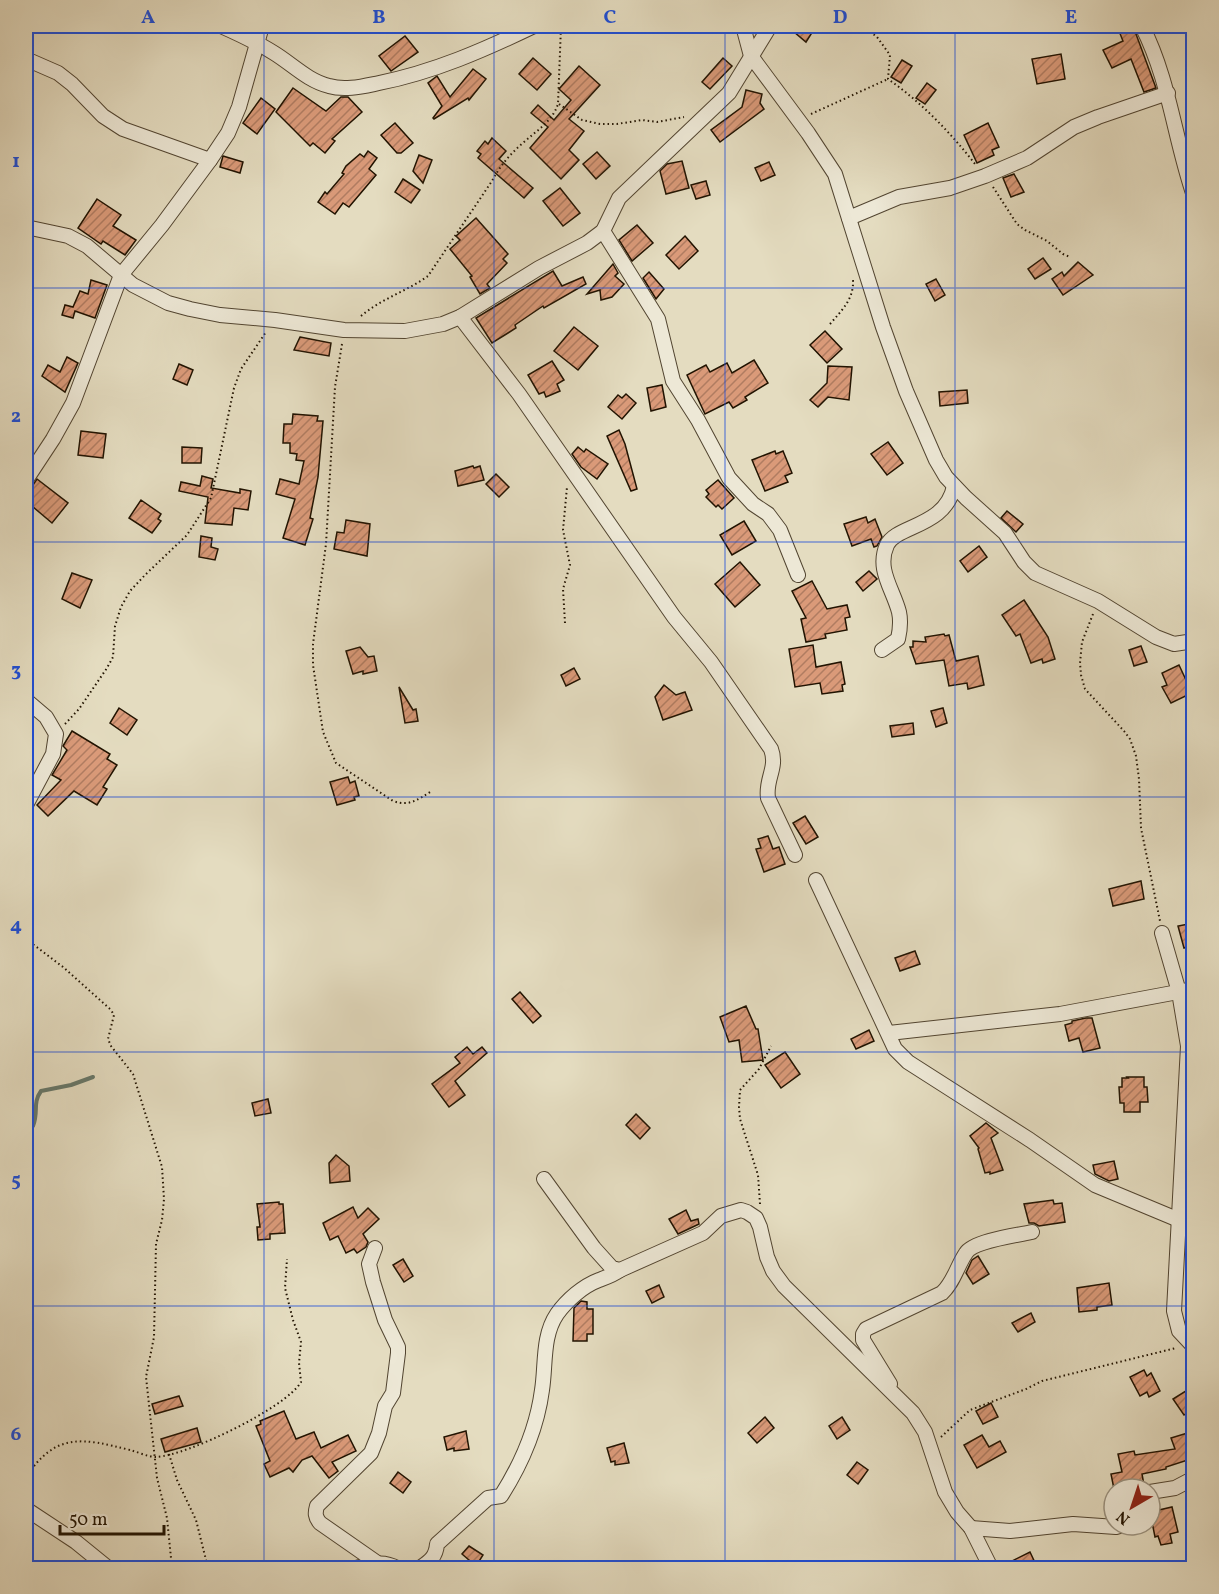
<svg xmlns="http://www.w3.org/2000/svg" width="1219" height="1594" font-family="Vollkorn,serif">
<defs>
<pattern id="building-hatch" width="6" height="6" patternUnits="userSpaceOnUse" patternTransform="scale(1.5)"><rect width="6" height="6" fill="#da9a79"/><path d="M-1 1l2-2M0 6l6-6M5 7l2-2" fill="none" stroke="#b07c61"/></pattern>
</defs>
<rect width="100%" height="100%" fill="#e4dcc0"/>
<filter id="stains"><feTurbulence type="fractalNoise" baseFrequency=".00333" numOctaves="4"/><feColorMatrix values="0 0 0 0 .2 0 0 0 0 .09 0 0 0 0 .02 0 0 0 .5 -.17"/></filter>
<radialGradient id="worn" r=".72"><stop offset=".6" stop-color="#630" stop-opacity="0"/><stop offset="1" stop-color="#630" stop-opacity=".3"/></radialGradient>
<g fill="none" stroke-linecap="round" stroke-linejoin="round">
<path stroke="#67786a" stroke-width="4" d="M26,1128L33,1126C39,1111 32,1104 41,1091L71,1085L93,1077"/>
</g>
<g fill="url(#building-hatch)" stroke="#211301" stroke-width="1.5">
<path d="M787,26H805L813,31L806,42Z"/>
<path d="M1117,26H1133L1156,88L1144,92L1131,59L1112,68L1103,50L1123,41Z"/>
<path d="M405,36L418,52L391,71L379,56Z"/>
<path d="M1061,54L1065,79L1037,84L1032,59Z"/>
<path d="M533,58L551,74L537,90L519,74Z"/>
<path d="M723,58L732,66L710,89L702,82Z"/>
<path d="M902,60L912,66L901,83L891,77Z"/>
<path d="M579,66L600,85L569,119L584,131L569,150L579,160L561,179L530,148L548,127L531,113L538,105L554,120L571,100L559,89Z"/>
<path d="M473,69L486,79L469,100L468,98L434,119L433,118L442,106L428,83L437,76L450,97Z"/>
<path d="M927,83L936,90L925,104L916,98Z"/>
<path d="M293,88L326,111L341,97H348L362,112L332,139L335,141L325,153L313,143L310,146L276,112Z"/>
<path d="M746,90L762,94L760,103L764,109L720,142L711,130L742,107Z"/>
<path d="M261,98L275,109L257,134L243,123Z"/>
<path d="M395,123L413,143L401,153H397L381,135Z"/>
<path d="M988,123L999,147L992,150L994,155L977,163L964,135Z"/>
<path d="M492,138L506,151L499,159L533,188L524,198L478,158L481,154L477,151L485,141L488,144Z"/>
<path d="M368,151L377,158L369,169L376,175L349,207L343,203L335,214L318,202L325,192L327,194L344,174L342,173L346,166L360,154L364,157Z"/>
<path d="M597,152L610,166L596,179L583,164Z"/>
<path d="M419,155L432,160L423,183L413,171Z"/>
<path d="M223,156L243,162L240,173L220,167Z"/>
<path d="M682,161L689,188L666,194L660,171L667,164Z"/>
<path d="M769,162L775,175L761,181L755,168Z"/>
<path d="M1014,174L1024,192L1011,197L1003,178Z"/>
<path d="M403,179L420,190L411,203L395,192Z"/>
<path d="M706,181L710,195L696,199L691,185Z"/>
<path d="M560,188L580,213L563,226L543,201Z"/>
<path d="M97,199L121,215L113,226L136,240L125,255L103,241L101,244L78,228Z"/>
<path d="M476,218L508,254L503,259L507,263L487,284L490,288L480,294L470,277L472,276L450,249L460,240L456,236Z"/>
<path d="M637,225L653,243L632,261L619,240Z"/>
<path d="M685,236L698,251L679,269L666,255Z"/>
<path d="M1043,258L1051,269L1035,279L1028,269Z"/>
<path d="M1078,262L1093,275L1063,295L1052,279L1062,272L1064,276Z"/>
<path d="M613,264L618,273L615,276L624,284L612,297L601,300L600,290L587,294Z"/>
<path d="M553,271L562,286L583,277L586,284L544,308L543,306L515,325L516,328L492,343L476,318Z"/>
<path d="M649,272L664,289L656,299L643,278Z"/>
<path d="M936,279L945,295L935,301L926,284Z"/>
<path d="M91,280L107,285L95,318L75,311L73,318L62,315L65,305L73,307L80,291L88,294Z"/>
<path d="M574,327L598,346L578,370L554,351Z"/>
<path d="M825,331L842,349L827,363L810,345Z"/>
<path d="M300,337L331,343L329,356L294,350Z"/>
<path d="M67,357L78,363L65,392L42,376L48,365L60,372Z"/>
<path d="M754,360L768,383L745,397L747,400L733,408L729,402L705,414L687,375L706,365L710,372L727,363L732,373Z"/>
<path d="M552,361L564,380L557,384L560,391L546,397L544,392L539,394L528,375Z"/>
<path d="M179,364L193,370L187,385L173,379Z"/>
<path d="M828,366L852,367L849,400L828,397L818,407L810,400L827,383Z"/>
<path d="M662,385L666,407L651,411L647,388Z"/>
<path d="M967,390L968,403L940,406L939,392Z"/>
<path d="M626,394L636,403L622,419L608,407L618,395L622,398Z"/>
<path d="M293,414L318,416L317,421H323L318,477L310,518L313,519L305,545L283,538L295,499L276,494L280,479L299,484L304,461L296,460L297,454L290,453V443H283L284,424H292Z"/>
<path d="M619,430L625,444L637,489L631,491L607,436Z"/>
<path d="M81,431L106,434L103,458L78,455Z"/>
<path d="M888,442L903,463L887,475L871,454Z"/>
<path d="M182,447L202,448L201,463H182Z"/>
<path d="M578,447L584,452L586,449L608,464L597,479L581,467L572,454Z"/>
<path d="M775,451L776,454L783,451L792,473L785,476L788,482L765,491L752,460Z"/>
<path d="M473,466L474,468L480,466L484,480L458,486L455,471Z"/>
<path d="M496,474L509,487L499,497L486,484Z"/>
<path d="M202,476L213,479L211,488L240,493V489L251,491L248,510L234,508L232,525L205,523L208,497L179,491L181,482L200,486Z"/>
<path d="M37,479L68,503L52,523L26,501V491L33,485Z"/>
<path d="M718,480L734,498L722,509L718,505L716,507L706,497L709,494L706,490Z"/>
<path d="M141,500L161,514L158,519L161,521L152,533L129,518Z"/>
<path d="M1007,511L1023,524L1016,532L1001,518Z"/>
<path d="M866,517L868,523L875,519L882,537L877,546L874,547L871,539L852,546L844,524Z"/>
<path d="M346,520L370,524L367,556L334,549L337,532L344,533Z"/>
<path d="M744,521L756,541L732,555L720,535Z"/>
<path d="M201,536L212,538L211,547L218,549L215,560L199,557Z"/>
<path d="M979,546L987,557L968,572L960,561Z"/>
<path d="M740,562L760,585L735,607L715,584Z"/>
<path d="M869,571L877,579L863,591L856,582Z"/>
<path d="M72,573L92,580L80,608L62,599Z"/>
<path d="M812,581L827,609L847,605L850,617L845,618L847,630L825,634L826,638L806,642L801,619L806,618L792,591Z"/>
<path d="M1024,600L1048,637L1055,659L1043,663L1042,659L1031,663L1020,634L1016,636L1002,615Z"/>
<path d="M944,634L945,636L949,635L956,661L978,656L984,685L968,689L967,683L949,686L944,660L916,664L910,647H913V641L926,642L925,637Z"/>
<path d="M813,645L816,667L841,662L845,684L842,685L843,691L822,694L820,683L795,687L789,649Z"/>
<path d="M1141,646L1147,662L1134,666L1129,650Z"/>
<path d="M360,647L368,657L374,656L377,671L363,674V671L353,674L346,651Z"/>
<path d="M1179,665L1192,693L1171,703L1162,687L1167,685L1162,673Z"/>
<path d="M574,668L580,679L566,686L561,675Z"/>
<path d="M664,685L676,695L685,692L692,710L663,720L655,697Z"/>
<path d="M399,687L413,710L416,709L418,721L405,723Z"/>
<path d="M119,708L137,720L127,735L110,723Z"/>
<path d="M943,708L947,723L936,727L931,711Z"/>
<path d="M913,723L914,734L892,737L890,726Z"/>
<path d="M72,731L110,754L107,759L117,765L103,787L107,789L97,805L74,791L48,816L37,805L61,780L52,775L67,750L63,746Z"/>
<path d="M348,777L350,783L355,781L359,796L354,797L355,800L337,805L330,782Z"/>
<path d="M805,816L818,837L806,844L793,823Z"/>
<path d="M768,836L773,849L779,847L785,864L764,872L756,849L761,848L758,839Z"/>
<path d="M1141,881L1144,899L1113,906L1109,889Z"/>
<path d="M1194,923V945L1184,948L1178,926Z"/>
<path d="M915,951L920,964L900,971L895,958Z"/>
<path d="M520,992L541,1016L533,1023L512,999Z"/>
<path d="M746,1006L756,1029H758L763,1060L742,1062L739,1040L729,1042L720,1017Z"/>
<path d="M1086,1018H1092L1100,1048L1083,1052L1079,1038L1069,1041L1065,1025L1072,1023V1021Z"/>
<path d="M869,1030L874,1041L856,1049L851,1039Z"/>
<path d="M467,1047L473,1054L482,1047L487,1053L455,1081L465,1095L449,1107L432,1084L460,1063L455,1057Z"/>
<path d="M785,1052L800,1074L781,1088L765,1065Z"/>
<path d="M1127,1077H1144V1087H1147L1148,1102H1140V1112H1124V1103H1120L1119,1087H1122V1078H1128Z"/>
<path d="M268,1099L271,1113L255,1116L252,1103Z"/>
<path d="M636,1114L650,1128L640,1139L626,1125Z"/>
<path d="M986,1123L998,1133L991,1138L1003,1170L990,1174V1172L985,1173L978,1149L979,1148L970,1136Z"/>
<path d="M336,1155L349,1166L350,1181L330,1183L329,1163Z"/>
<path d="M1114,1161L1118,1179L1109,1181L1095,1174L1093,1165Z"/>
<path d="M1053,1200L1054,1204L1062,1203L1065,1222L1039,1226L1034,1223H1029L1024,1204Z"/>
<path d="M279,1202V1204H283L285,1233L270,1234V1239L258,1240L257,1227H260L257,1204Z"/>
<path d="M353,1207L358,1218L368,1208L379,1219L363,1234L368,1242L366,1247L357,1253L354,1249L346,1253L338,1236L330,1240L323,1223Z"/>
<path d="M686,1210L691,1221L698,1219L699,1224L678,1234L669,1219Z"/>
<path d="M978,1256L989,1274L973,1284L966,1273L972,1260Z"/>
<path d="M403,1259L413,1276L404,1282L393,1265Z"/>
<path d="M1109,1283L1112,1305L1097,1307V1310L1079,1312L1077,1288Z"/>
<path d="M659,1285L664,1297L652,1303L646,1291Z"/>
<path d="M581,1301L587,1302V1309H593V1334H587V1341H573L574,1308Z"/>
<path d="M1031,1313L1035,1322L1018,1332L1012,1323Z"/>
<path d="M1144,1370L1147,1376L1151,1373L1160,1391L1149,1397L1147,1392L1140,1396L1130,1377Z"/>
<path d="M1189,1389L1194,1396V1408L1184,1415L1173,1399Z"/>
<path d="M179,1396L183,1406L155,1414L152,1404Z"/>
<path d="M991,1403L998,1417L983,1424L976,1411Z"/>
<path d="M284,1411L296,1439L314,1432L321,1448L348,1435L356,1451L332,1462L338,1471L329,1478L312,1456L302,1460L293,1472L289,1468L270,1477L264,1464L270,1461L256,1426L261,1424L260,1421Z"/>
<path d="M765,1417L774,1428L757,1443L748,1433Z"/>
<path d="M842,1417L850,1430L837,1439L829,1426Z"/>
<path d="M197,1428L201,1442L165,1452L161,1439Z"/>
<path d="M466,1431L469,1449L454,1451V1448L447,1450L444,1437Z"/>
<path d="M1194,1431V1458L1166,1467V1469L1142,1474L1144,1485L1142,1489H1114L1111,1474L1122,1472L1118,1454L1134,1451L1135,1455L1175,1449L1171,1438Z"/>
<path d="M982,1435L989,1447L1000,1441L1006,1452L977,1468L964,1445Z"/>
<path d="M624,1443L629,1463L615,1465V1461L611,1462L607,1448Z"/>
<path d="M857,1462L868,1470L858,1484L847,1475Z"/>
<path d="M398,1472L411,1482L403,1493L390,1483Z"/>
<path d="M1172,1507L1178,1532L1170,1534L1172,1543L1161,1545L1158,1536L1155,1537L1150,1512Z"/>
<path d="M469,1546L483,1555L476,1566L462,1554Z"/>
<path d="M1030,1552L1038,1569H1000V1567Z"/>
</g>
<g fill="none" stroke-linecap="round" stroke-linejoin="round">
<g stroke="#524531" stroke-width="16">
<g id="street">
<path d="M221,26C239,34 258,43 274,53C292,64 308,81 329,86C345,91 364,86 379,83C434,72 484,50 534,26"/>
<path d="M743,26L751,56L808,133L835,174L883,327L906,391L936,460L946,477L966,498L1005,533L1024,562L1035,573L1098,601L1156,637L1174,644L1194,641"/>
<path d="M1142,26C1170,81 1174,138 1194,196"/>
<path d="M26,59L58,73L72,84L103,116L123,129L210,160"/>
<path d="M849,218L899,197L950,188L985,176L1027,158L1074,127L1098,117L1168,93"/>
<path d="M26,227L68,236L87,246L133,285L168,303L190,309L220,315L275,320L344,330L405,331L443,324L460,317L539,268L587,243L603,231L619,198L729,93L770,26"/>
<path d="M603,231L658,319L673,381L698,420L729,478L753,504L768,514L780,530L798,575"/>
<path d="M460,317L519,394L674,617L711,662L771,749C778,768 765,779 768,798L795,855"/>
<path d="M26,480L53,439L73,403L121,275L162,225L210,160L228,133L239,107L262,26"/>
<path d="M882,650L898,639C900,630 901,621 899,612C893,589 876,569 887,545C896,525 946,527 954,486"/>
<path d="M26,700L46,717L56,734L53,754L26,805"/>
<path d="M816,880L895,1049L908,1062L1030,1140L1095,1185L1179,1220"/>
<path d="M1162,933L1179,992L1188,1046L1174,1311L1179,1331L1194,1347"/>
<path d="M889,1033L1060,1014L1194,989"/>
<path d="M544,1179L594,1248L612,1268L620,1270L703,1233L721,1216L741,1210L747,1212L756,1218L760,1227L767,1257L773,1271L784,1286L913,1413L925,1432L945,1492L957,1512L971,1528L991,1568"/>
<path d="M375,1248L369,1264L373,1282L385,1320L398,1347V1353L393,1393L385,1406L379,1433L371,1453L317,1506C315,1513 315,1517 320,1523L376,1562"/>
<path d="M890,1384L863,1340V1334L866,1329L942,1293C954,1282 957,1266 966,1253C973,1241 1018,1235 1032,1232"/>
<path d="M1150,1492L1175,1488L1194,1478"/>
<path d="M26,1509L76,1542L108,1568"/>
<path d="M971,1528L1010,1531L1073,1524L1116,1527L1123,1525"/>
<path d="M356,1568C371,1564 383,1560 397,1568"/>
<path d="M420,1568C430,1561 436,1557 437,1544L488,1498L501,1496C522,1463 537,1428 542,1390C546,1365 542,1336 557,1314C567,1300 583,1286 599,1280C607,1277 613,1275 620,1270"/>
</g>
</g>
<g stroke="#211301" stroke-width="2" stroke-dasharray="1.5 3" stroke-linecap="butt">
<path d="M863,26L877,37L890,55L888,79C921,102 950,132 975,164"/>
<path d="M559,104L582,120L600,124H617L642,120L657,122L684,117"/>
<path d="M811,114L888,79"/>
<path d="M993,187L1017,224L1025,230L1047,241L1063,254L1070,257"/>
<path d="M361,316C381,299 407,291 428,276L492,181C500,166 510,154 523,143C537,130 552,122 558,104L561,26"/>
<path d="M830,324C842,310 854,299 853,280"/>
<path d="M342,344L335,387L326,544L313,644V665L323,732L336,763L393,801C410,807 418,799 432,791"/>
<path d="M1093,614L1082,642L1080,663L1081,675L1085,689L1124,731L1130,739L1136,756L1139,779L1141,828L1160,921"/>
<path d="M565,623L563,589L570,565L563,530L567,487"/>
<path d="M65,724L79,709L107,668L113,657L115,626L121,607L130,591L145,575L187,535L211,498L234,388L241,369L266,332"/>
<path d="M26,939L63,967L111,1010L114,1015L108,1039L111,1046L133,1074L162,1167L164,1199L162,1220L156,1244L154,1337L146,1377L157,1478L167,1518L172,1568"/>
<path d="M760,1204L758,1175L740,1119L739,1107L740,1090L759,1069L771,1046"/>
<path d="M941,1437L970,1410L1026,1389L1042,1381L1176,1348"/>
<path d="M169,1454L177,1480L196,1520L208,1568"/>
<path d="M26,1477C56,1432 82,1438 130,1450C138,1452 148,1457 156,1457C186,1456 286,1408 301,1382L299,1363L301,1342L293,1320L285,1288L287,1259"/>
<path d="M1188,1568L1194,1562"/>
</g>
<use href="#street" stroke="#ede8d6" stroke-width="14"/>
</g>
<path fill="none" stroke="#1d4ed8" stroke-width="1.5" stroke-opacity="0.55" d="M264,26V1568M494,26V1568M725,26V1568M955,26V1568M26,288H1194M26,542H1194M26,797H1194M26,1052H1194M26,1306H1194"/>
<rect width="1219" height="1594" fill="none" stroke="#e4dcc0" stroke-width="66"/>
<g transform="translate(1132 1507) rotate(219)"><circle r="28" fill="#ede8d6" stroke="#9b9381" stroke-width="1.5"/>
<path d="M0-4.5L10 22L0 15L-10 22Z" fill="#8f2418"/>
<text y="-9" font-size="16" font-weight="bold" text-anchor="middle" fill="#211301">N</text>
</g>
<path d="M60 1525v9h104v-9" fill="none" stroke="#211301" stroke-width="3"/>
<text x="69" y="1525" font-size="18" fill="#211301" stroke="#ede8d6" stroke-width="4.5" paint-order="stroke">50 m</text>
<rect x="33" y="33" width="1153" height="1528" fill="none" stroke="#1d4ed8" stroke-width="2"/>
<g font-size="20" text-anchor="middle" font-weight="bold" fill="#1d4ed8">
<text x="148" y="23">A</text>
<text x="379" y="23">B</text>
<text x="610" y="23">C</text>
<text x="840" y="23">D</text>
<text x="1071" y="23">E</text>
<text x="16" y="167">1</text>
<text x="16" y="422">2</text>
<text x="16" y="676">3</text>
<text x="16" y="931">4</text>
<text x="16" y="1186">5</text>
<text x="16" y="1440">6</text>
</g>
<rect width="100%" height="100%" filter="url(#stains)"/>
<rect width="100%" height="100%" fill="url(#worn)"/>
</svg>
